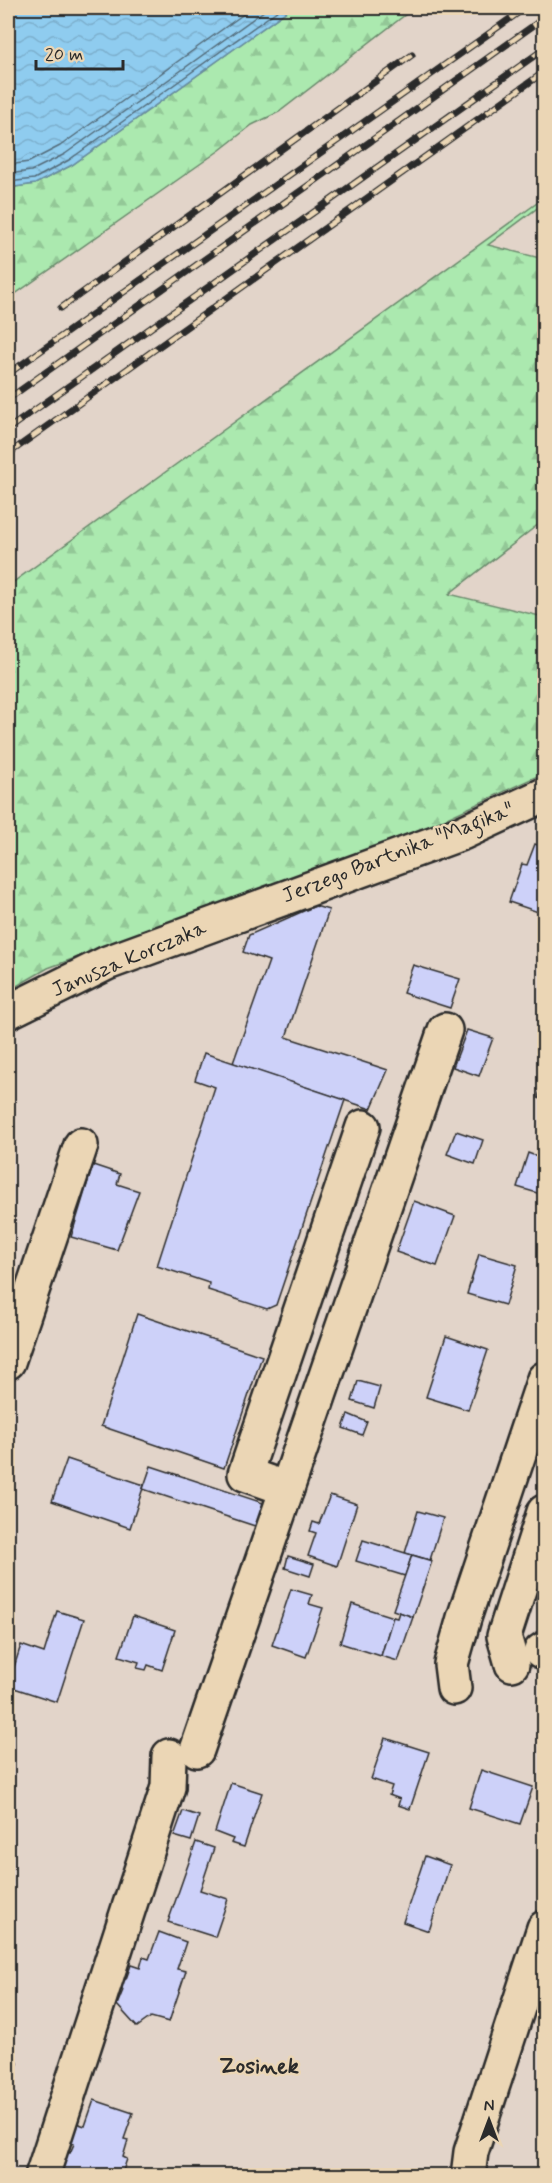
<svg xmlns="http://www.w3.org/2000/svg" width="552" height="2183" font-family="Mynerve,sans-serif">
<defs>
<pattern id="forest-firs" width="22" height="20" patternUnits="userSpaceOnUse" patternTransform="scale(1.5)"><rect width="22" height="20" fill="#abe9af"/><path d="M5 1l3.5 6h-7zM16 11l3.5 6h-7z" fill="#93c897"/></pattern>
<pattern id="water-waves" width="16" height="10" patternUnits="userSpaceOnUse" patternTransform="scale(1.5)"><rect width="16" height="10" fill="#8fccef"/><path d="M0 5q4-4 8 0t8 0" fill="none" stroke="#7cafcd"/></pattern>
</defs>
<rect width="100%" height="100%" fill="#e2d4c9"/>
<filter id="ink" filterUnits="userSpaceOnUse"><feTurbulence type="fractalNoise" baseFrequency=".0167" numOctaves="2"/><feDisplacementMap in="SourceGraphic" scale="12" xChannelSelector="R" yChannelSelector="G"/><feConvolveMatrix kernelMatrix="1 2 1 2 8 2 1 2 1" color-interpolation-filters="sRGB"/></filter>
<g filter="url(#ink)">
<g fill="url(#forest-firs)" stroke="#6b8a6d" stroke-width="1.5">
<path d="M291,8H414L279,112L252,125L220,150L8,299V188L35,184L72,165Z"/>
<path d="M544,198V203L488,245L544,259V520L449,594L544,617V773L406,837L48,968L8,991V586Z"/>
</g>
<path fill="url(#water-waves)" stroke="#678ca1" stroke-width="1.5" d="M8,8H291L72,165L35,184L8,188Z"/>
<g fill="none" stroke-linecap="round" stroke-linejoin="round">
<g stroke="#536b79" stroke-width="1.5">
<path d="M8,165L29,162L60,146L252,8"/>
<path d="M8,174L31,171L65,154L268,8"/>
<path d="M8,182L34,179L69,160L281,8"/>
</g>
</g>
<g fill="#cdd1f9" stroke="#2b2b2b" stroke-width="1.5">
<path d="M535,844L544,847V914L509,902L522,864L527,865Z"/>
<path d="M315,906L329,910L286,1037L388,1070L371,1109L233,1063L269,961L243,952L249,935Z"/>
<path d="M413,965L460,979L450,1008L403,993Z"/>
<path d="M467,1030L493,1038L479,1076L453,1067Z"/>
<path d="M204,1053L345,1100L276,1305L267,1309L208,1290L209,1283L157,1266L215,1087L195,1080Z"/>
<path d="M544,1077V1100L538,1098Z"/>
<path d="M456,1131L483,1140L475,1164L447,1154Z"/>
<path d="M528,1153L544,1159V1195L517,1187Z"/>
<path d="M93,1165L120,1174L117,1184L139,1191L117,1250L71,1237Z"/>
<path d="M414,1201L455,1216L437,1266L396,1252Z"/>
<path d="M479,1254L517,1265L505,1305L467,1294Z"/>
<path d="M137,1314L262,1356L224,1468L101,1426Z"/>
<path d="M446,1336L488,1350L468,1410L426,1397Z"/>
<path d="M358,1381L380,1387L374,1408L352,1401Z"/>
<path d="M348,1414L367,1422L362,1435L343,1428Z"/>
<path d="M67,1459L144,1485L130,1528L52,1501Z"/>
<path d="M151,1466L269,1505L261,1528L143,1489Z"/>
<path d="M330,1495L357,1504L337,1566L308,1556L316,1533L310,1531L313,1522L319,1524Z"/>
<path d="M418,1511L443,1518L430,1560L405,1553Z"/>
<path d="M363,1540L412,1555L405,1576L356,1561Z"/>
<path d="M412,1555L432,1561L413,1617L393,1610Z"/>
<path d="M288,1556L314,1564L310,1576L285,1568Z"/>
<path d="M291,1589L312,1595L309,1604L323,1608L306,1657L272,1645Z"/>
<path d="M352,1604L393,1617L381,1656L340,1643Z"/>
<path d="M57,1611L84,1619L57,1702L8,1686L21,1645L44,1653Z"/>
<path d="M399,1612L413,1617L398,1661L381,1656L393,1617L397,1618Z"/>
<path d="M133,1616L175,1630L162,1670L148,1665L146,1670L137,1668L139,1662L119,1656Z"/>
<path d="M385,1738L429,1752L410,1809L398,1805L400,1799L389,1795L392,1786L371,1779Z"/>
<path d="M481,1770L533,1787L520,1824L469,1808Z"/>
<path d="M231,1783L262,1793L244,1847L231,1843L233,1839L215,1832Z"/>
<path d="M183,1811L199,1816L191,1841L174,1836Z"/>
<path d="M196,1842L214,1848L200,1890L228,1899L215,1937L168,1922Z"/>
<path d="M425,1856L450,1865L429,1931L403,1922Z"/>
<path d="M159,1932L186,1942L177,1969L186,1971L169,2022L151,2017L137,2027L117,2005L123,1990L119,1983L126,1979L131,1965L140,1968L143,1957L149,1959Z"/>
<path d="M8,2060L18,2063L8,2096Z"/>
<path d="M94,2100L133,2113L124,2139L128,2140L123,2157L127,2159L122,2174L73,2176L59,2170L66,2152L70,2153L74,2144L69,2142L76,2123L85,2126Z"/>
</g>
<g fill="none" stroke-linecap="round" stroke-linejoin="round">
<g stroke="#2b2b2b" stroke-width="38">
<g id="minor">
<path d="M8,1012L107,963L462,833L544,795"/>
<path d="M8,1362L81,1145"/>
<path d="M287,1489L245,1474L363,1127"/>
<path d="M541,1651L544,1649"/>
<path d="M512,1664L504,1636L544,1512"/>
<path d="M454,1688L451,1664L464,1618L544,1379"/>
<path d="M197,1750L445,1030"/>
<path d="M42,2176L168,1787L169,1756"/>
<path d="M468,2176L471,2152L544,1928"/>
</g>
</g>
<use href="#minor" stroke="#ebd6b5" stroke-width="33"/>
<g stroke="#2b2b2b" stroke-width="7">
<g id="rail">
<path d="M61,308L412,55"/>
<path d="M8,374L525,8"/>
<path d="M8,399L544,18"/>
<path d="M8,429L544,49"/>
<path d="M8,454L544,72"/>
</g>
</g>
<use href="#rail" stroke="#ebd6b5" stroke-width="4.5" stroke-dasharray="14" stroke-linecap="butt"/>
</g>
</g>
<g text-anchor="middle" dominant-baseline="central" stroke-width="5" stroke-linejoin="round" paint-order="stroke">
<g font-size="21" fill="#2b2b2b" stroke="#ebd6b5">
<text transform="translate(398 853) rotate(-21)">Jerzego Bartnika "Magika"</text>
<text transform="translate(129 959) rotate(-23)">Janusza Korczaka</text>
</g>
<g font-size="22" font-weight="bold" fill="#2b2b2b" stroke="#ebd6b5">
<text x="259" y="2067">Zosinek</text>
</g>
</g>
<rect width="552" height="2183" fill="none" stroke="#ebd6b5" stroke-width="30"/>
<rect x="15" y="15" width="522" height="2153" fill="none" stroke="#2b2b2b" stroke-width="2" filter="url(#ink)"/>
<g transform="translate(489 2120)" stroke="#ebd6b5" stroke-width="4.5" paint-order="stroke">
<path d="M0-4.5L10 22L0 15L-10 22Z" fill="#2b2b2b"/>
<text y="-9" font-size="16" font-weight="bold" text-anchor="middle" fill="#2b2b2b">N</text>
</g>
<path d="M36 60v9h87v-9" fill="none" stroke="#2b2b2b" stroke-width="3"/>
<text x="45" y="60" font-size="18" fill="#2b2b2b" stroke="#ebd6b5" stroke-width="4.5" paint-order="stroke">20 m</text>
</svg>
